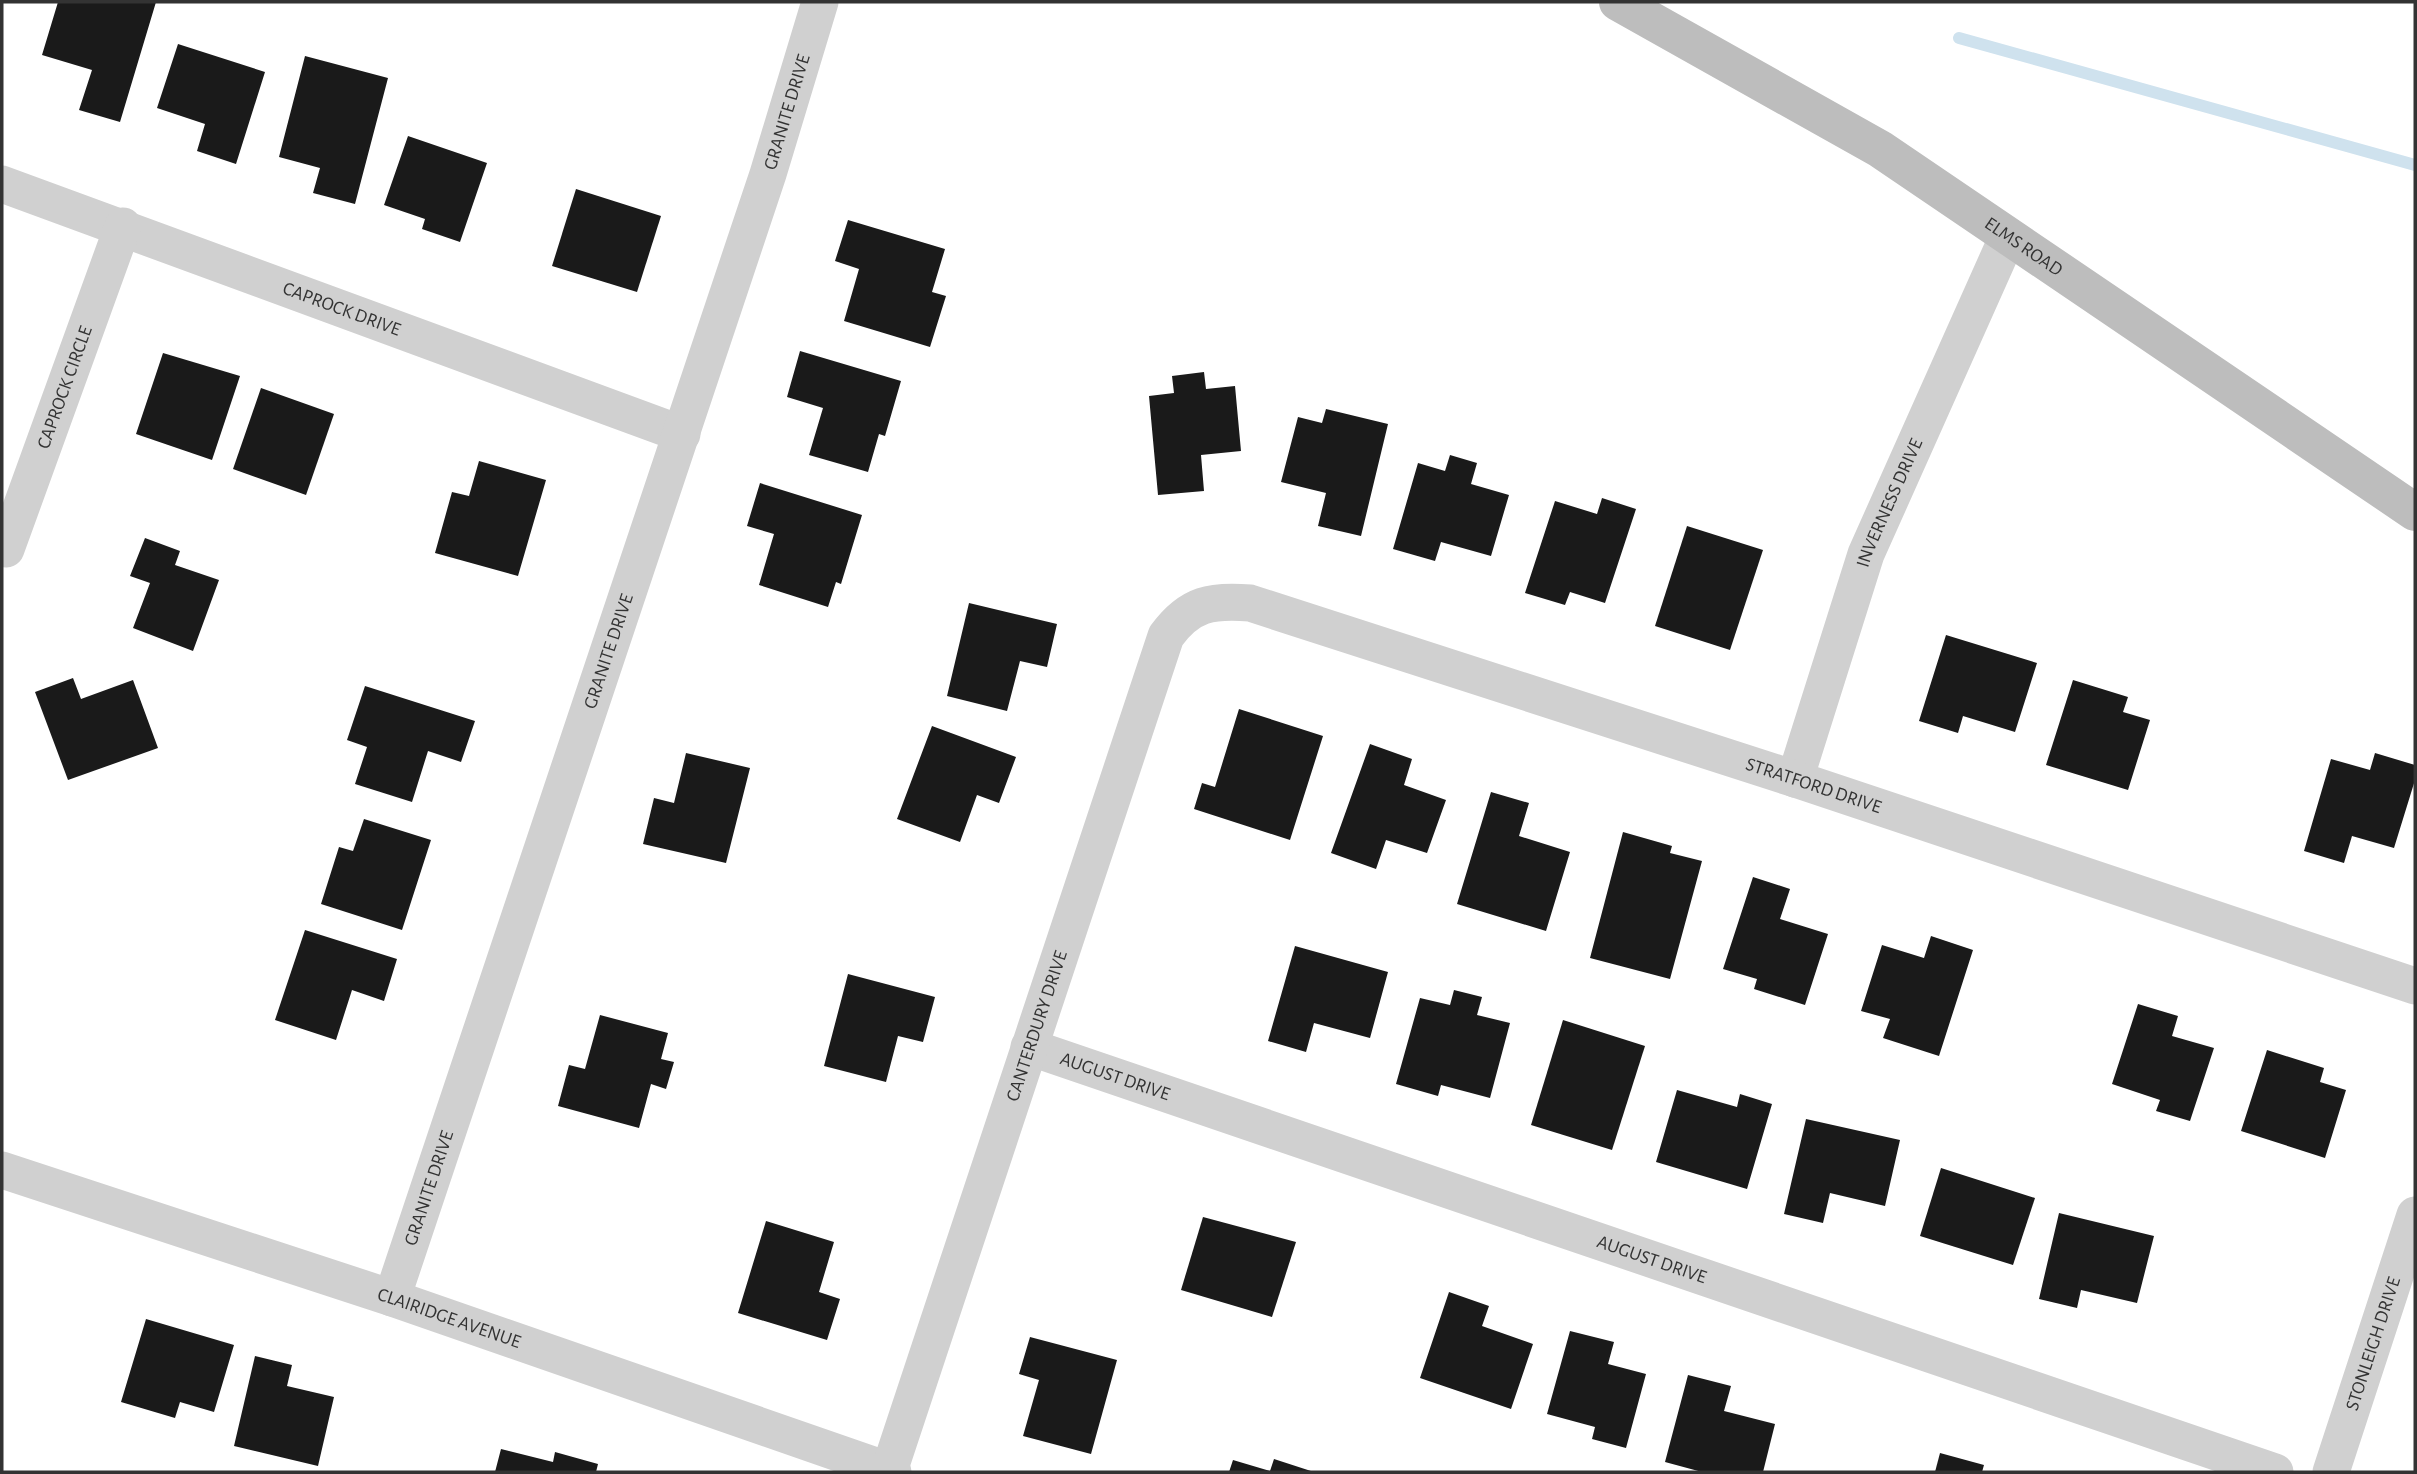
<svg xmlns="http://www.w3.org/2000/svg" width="2417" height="1474" font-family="'Alegreya Sans',sans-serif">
<rect width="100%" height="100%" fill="#fff"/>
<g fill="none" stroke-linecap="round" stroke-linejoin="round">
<path stroke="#cfe2ee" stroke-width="12" d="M1959,38L2415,165"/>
</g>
<g fill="#1a1a1a">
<path d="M58,2H156L120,122L79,110L92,70L42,55Z"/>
<path d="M178,44L265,72L236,164L197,151L205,124L157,108Z"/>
<path d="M305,56L388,78L355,204L313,193L320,168L279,157Z"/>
<path d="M408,136L487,163L460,242L422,229L425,219L384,205Z"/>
<path d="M576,189L661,216L637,292L552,266Z"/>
<path d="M848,220L945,249L932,292L946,296L930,347L844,321L859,269L835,261Z"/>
<path d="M800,351L901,381L885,436L879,434L868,472L809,455L823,408L787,397Z"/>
<path d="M163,353L240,376L212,460L136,434Z"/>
<path d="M1204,372L1206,389L1235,386L1241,451L1201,455L1204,491L1158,495L1149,396L1174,393L1172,376Z"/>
<path d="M261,388L334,414L306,495L233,469Z"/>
<path d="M1326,409L1388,424L1361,536L1318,526L1326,493L1281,482L1298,417L1322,423Z"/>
<path d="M1450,455L1477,463L1471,484L1509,495L1491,556L1441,542L1435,561L1393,549L1418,463L1445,471Z"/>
<path d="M479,461L546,480L518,576L435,553L452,492L469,496Z"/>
<path d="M760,483L862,515L841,584L836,582L828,607L759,585L774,534L747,526Z"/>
<path d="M1602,498L1636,509L1605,603L1570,592L1565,605L1525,593L1555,501L1597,514Z"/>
<path d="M1687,526L1763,550L1730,650L1655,626Z"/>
<path d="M145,538L180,551L175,565L219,580L193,651L133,628L150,583L130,576Z"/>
<path d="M969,603L1057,624L1047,667L1020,661L1007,711L947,696Z"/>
<path d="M1946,635L2037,663L2015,732L1963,716L1958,733L1919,721Z"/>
<path d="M73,678L81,699L133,680L158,748L68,780L35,692Z"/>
<path d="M2073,680L2128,697L2123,712L2150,720L2128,790L2046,765Z"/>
<path d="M365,686L475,721L461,762L428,751L412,802L355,784L367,747L347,740Z"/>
<path d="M1239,709L1323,736L1290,840L1194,809L1202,783L1215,787Z"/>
<path d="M932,726L1016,757L999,803L977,795L960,842L897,819Z"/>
<path d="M1370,744L1412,759L1404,785L1446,800L1427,853L1386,840L1376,869L1331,853Z"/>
<path d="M686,753L750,768L726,863L643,844L654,798L674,803Z"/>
<path d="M2375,753L2415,765V780L2394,848L2352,836L2344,863L2304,851L2331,759L2370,770Z"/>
<path d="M1491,792L1529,803L1519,836L1570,852L1546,931L1457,904Z"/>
<path d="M364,819L431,840L402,930L321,904L339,847L353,851Z"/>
<path d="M1623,832L1672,846L1670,853L1702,861L1670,979L1590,958Z"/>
<path d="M1753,877L1790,889L1780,919L1828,934L1805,1005L1754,989L1757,979L1723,969Z"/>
<path d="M305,930L397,959L384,1001L352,990L336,1040L275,1020Z"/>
<path d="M1931,936L1973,950L1939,1056L1883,1038L1890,1019L1861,1011L1882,945L1924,958Z"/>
<path d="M1295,946L1388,972L1370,1038L1314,1023L1306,1052L1268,1041Z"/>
<path d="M848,974L935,997L923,1042L898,1036L886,1082L824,1066Z"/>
<path d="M1454,990L1482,997L1477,1015L1510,1023L1490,1098L1441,1085L1438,1096L1396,1084L1420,998L1450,1005Z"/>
<path d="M2138,1004L2178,1016L2172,1036L2214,1048L2190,1121L2156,1111L2160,1100L2112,1084Z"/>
<path d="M600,1015L668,1033L661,1059L674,1062L666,1089L651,1084L639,1128L558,1106L569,1065L585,1069Z"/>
<path d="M1563,1020L1645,1046L1612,1150L1531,1125Z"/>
<path d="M2267,1050L2324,1068L2320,1082L2346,1090L2325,1158L2241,1131Z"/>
<path d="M1677,1090L1737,1107L1740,1094L1772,1104L1747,1189L1656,1162Z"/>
<path d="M1806,1119L1900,1140L1885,1206L1830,1193L1823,1223L1784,1214Z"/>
<path d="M1941,1168L2035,1198L2013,1265L1920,1236Z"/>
<path d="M2059,1213L2154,1236L2137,1303L2081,1290L2077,1308L2039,1299Z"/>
<path d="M1203,1217L1296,1242L1272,1317L1181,1290Z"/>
<path d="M766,1221L834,1242L819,1292L840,1299L827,1340L738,1313Z"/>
<path d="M1449,1292L1489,1306L1482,1326L1533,1344L1511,1409L1420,1378Z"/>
<path d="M146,1319L234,1345L214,1412L180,1402L175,1418L121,1402Z"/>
<path d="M1570,1331L1614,1342L1608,1364L1646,1374L1626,1448L1592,1439L1595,1427L1547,1414Z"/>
<path d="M1030,1337L1117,1360L1091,1454L1023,1436L1039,1380L1019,1374Z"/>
<path d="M255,1356L292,1365L287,1386L334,1397L318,1466L234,1446Z"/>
<path d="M1688,1375L1731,1386L1724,1411L1775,1424L1763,1472H1702L1665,1462Z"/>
<path d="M501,1449L553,1462L555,1452L598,1464L596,1472H495Z"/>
<path d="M1940,1453L1984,1465L1982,1472H1935Z"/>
<path d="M1274,1459L1314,1472H1229L1233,1460L1270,1471Z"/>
</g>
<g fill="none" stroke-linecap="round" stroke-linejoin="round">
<g stroke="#d0d0d0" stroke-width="37">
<path id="s1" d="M2,184L682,434"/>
<path id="s2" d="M6,549L123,226"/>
<path id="s3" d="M1795,779L1866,554L2008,236"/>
<path id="s4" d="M1029,1047L2275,1472"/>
<path id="s5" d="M2,1170L392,1298L893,1472"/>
<path id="s6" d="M392,1298L768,174L820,2"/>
<path id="s7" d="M889,1471L1166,636C1190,603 1212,600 1250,603L1795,779L2415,986"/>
<path id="s8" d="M2331,1472L2415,1215"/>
</g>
<path stroke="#bdbdbd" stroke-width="38" id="s9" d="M1618,2L1880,149L2415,512"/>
</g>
<g text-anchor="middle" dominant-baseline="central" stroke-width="7" stroke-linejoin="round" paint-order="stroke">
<g font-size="19" fill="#333" stroke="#fff">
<text stroke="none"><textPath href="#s6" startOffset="1250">GRANITE DRIVE</textPath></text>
<text stroke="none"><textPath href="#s9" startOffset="474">ELMS ROAD</textPath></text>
<text stroke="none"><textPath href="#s1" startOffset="362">CAPROCK DRIVE</textPath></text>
<text stroke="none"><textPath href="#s2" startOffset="172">CAPROCK CIRCLE</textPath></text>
<text stroke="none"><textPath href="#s3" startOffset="292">INVERNESS DRIVE</textPath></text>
<text stroke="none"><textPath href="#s6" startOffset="682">GRANITE DRIVE</textPath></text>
<text stroke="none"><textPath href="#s7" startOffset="1568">STRATFORD DRIVE</textPath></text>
<text stroke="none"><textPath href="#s7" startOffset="469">CANTERDURY DRIVE</textPath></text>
<text stroke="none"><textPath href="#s4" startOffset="91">AUGUST DRIVE</textPath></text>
<text stroke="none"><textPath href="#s6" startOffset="116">GRANITE DRIVE</textPath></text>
<text stroke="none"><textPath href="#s4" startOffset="658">AUGUST DRIVE</textPath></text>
<text stroke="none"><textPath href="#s5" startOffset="471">CLAIRIDGE AVENUE</textPath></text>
<text stroke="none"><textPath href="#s8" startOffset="135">STONLEIGH DRIVE</textPath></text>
</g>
</g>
<rect width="2417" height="1474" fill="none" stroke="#333333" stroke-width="7"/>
</svg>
